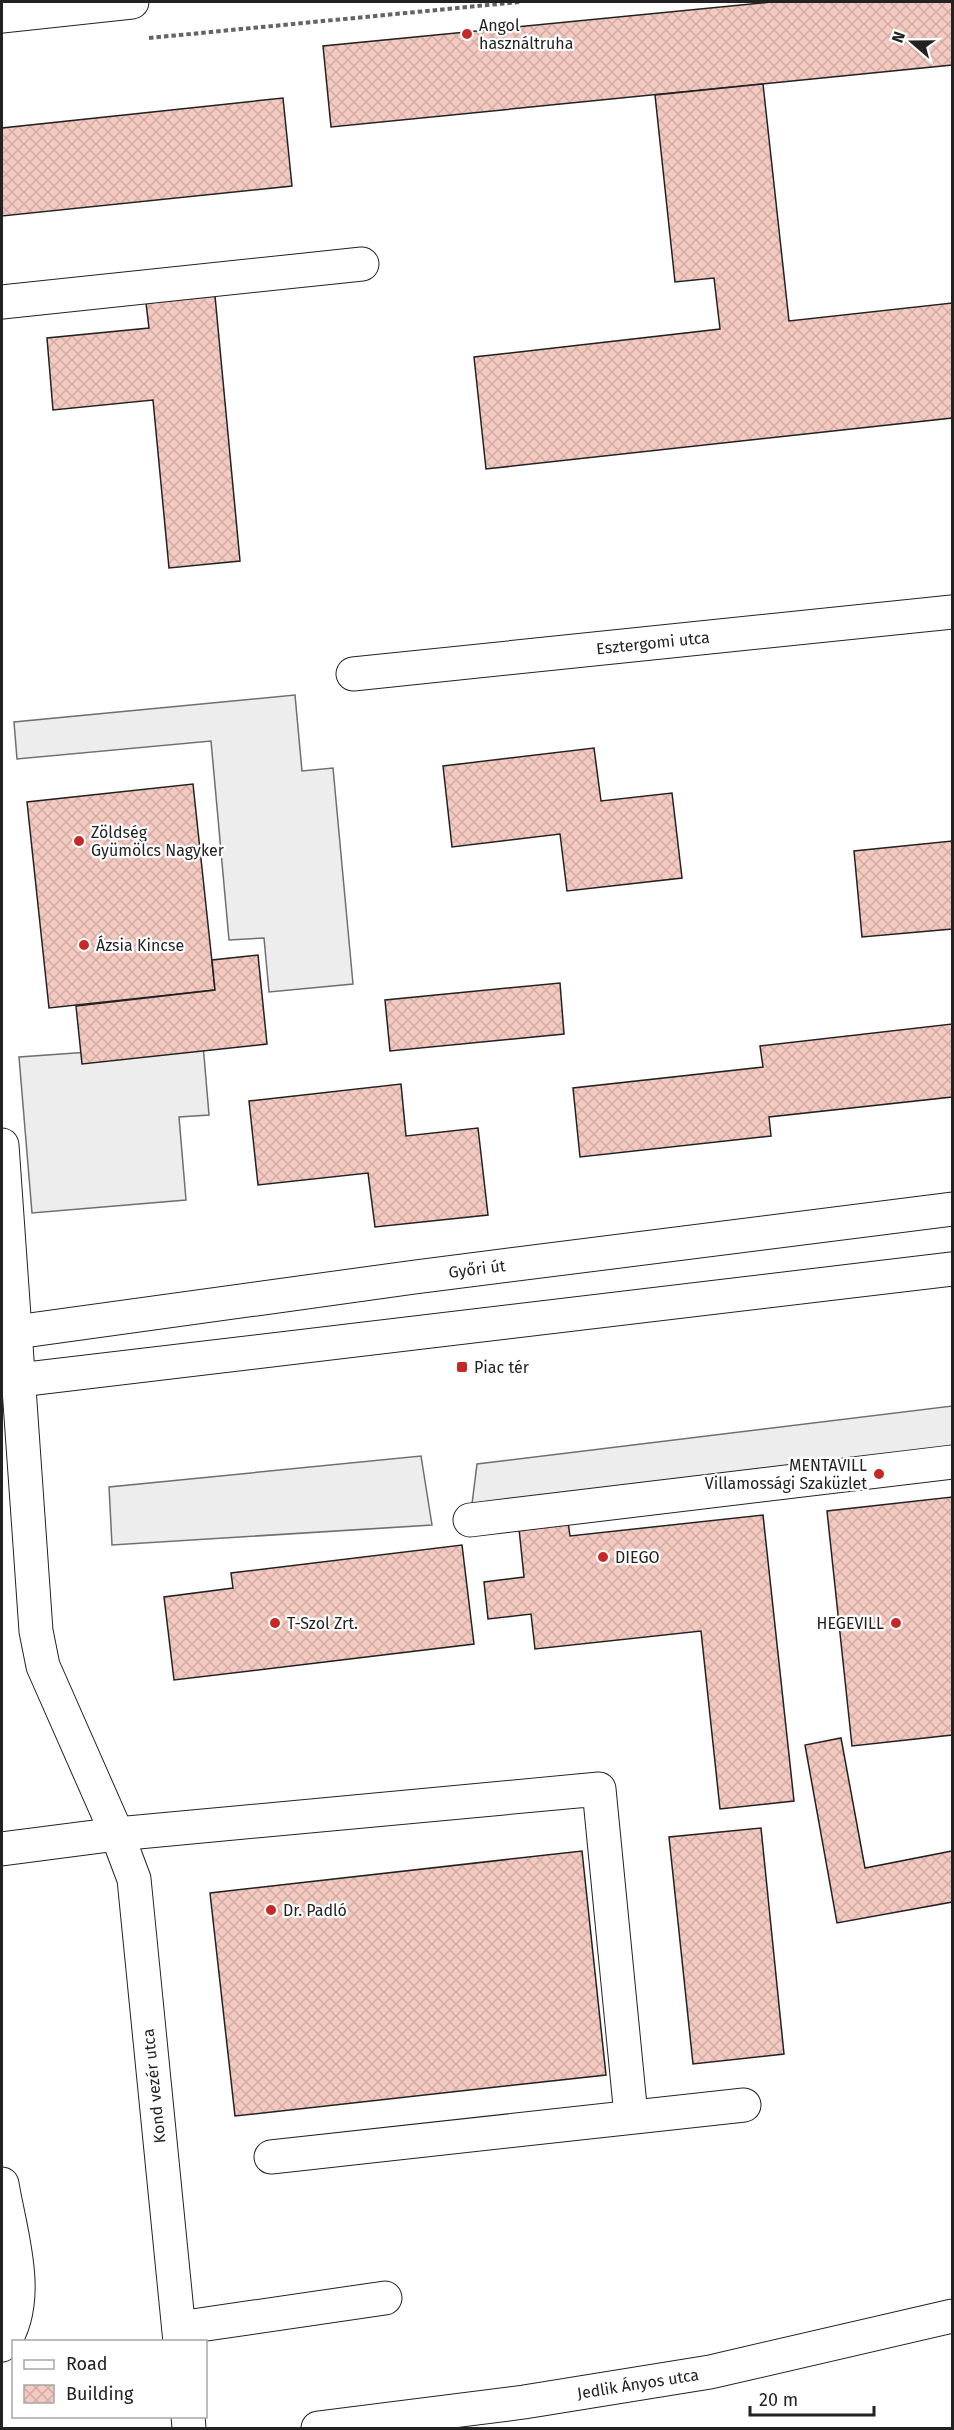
<svg xmlns="http://www.w3.org/2000/svg" width="954" height="2430" font-family="'Fira Sans',sans-serif">
<defs>
<pattern id="building-cross-hatch" width="8" height="8" patternUnits="userSpaceOnUse" patternTransform="scale(1.5)"><rect width="8" height="8" fill="#f3c9c0"/><path d="M0 0l8 8M0 8l8-8" fill="none" stroke="#d0aca5"/></pattern>
</defs>
<rect width="100%" height="100%" fill="#fff"/>
<g fill="#ededed" stroke="#6f6f6f" stroke-width="1.5">
<path d="M295,695L302,771L333,768L353,984L269,992L264,938L229,940L211,741L17,759L14,722Z"/>
<path d="M203,1044L209,1115L179,1117L186,1200L32,1213L19,1057Z"/>
<path d="M952,1406V1462L470,1520L477,1464Z"/>
<path d="M421,1456L432,1525L112,1545L109,1487Z"/>
</g>
<g fill="url(#building-cross-hatch)" stroke="#222" stroke-width="1.5">
<path d="M771,2H952V65L331,127L323,46Z"/>
<path d="M763,84L789,321L952,303V418L486,469L474,357L720,329L714,278L675,282L655,95Z"/>
<path d="M283,98L292,186L2,216V128Z"/>
<path d="M215,296L240,561L169,568L153,400L53,410L47,338L149,328L146,303Z"/>
<path d="M594,748L601,801L672,793L682,878L567,891L560,834L452,847L443,766Z"/>
<path d="M193,784L215,990L49,1008L27,802Z"/>
<path d="M952,841V929L862,937L854,851Z"/>
<path d="M258,955L267,1044L82,1064L76,1006L215,990L212,960Z"/>
<path d="M560,983L564,1034L390,1051L385,1000Z"/>
<path d="M952,1024V1097L769,1117L771,1136L580,1157L573,1088L763,1067L760,1046Z"/>
<path d="M401,1084L406,1136L478,1128L488,1215L375,1227L368,1173L258,1185L249,1101Z"/>
<path d="M952,1497V1735L852,1746L827,1511Z"/>
<path d="M567,1514L570,1536L763,1515L794,1801L720,1809L701,1631L535,1649L531,1614L488,1619L484,1582L524,1577L518,1519Z"/>
<path d="M462,1545L474,1644L174,1680L164,1597L233,1588L231,1573Z"/>
<path d="M841,1738L865,1868L952,1851V1902L837,1923L805,1745Z"/>
<path d="M761,1828L784,2054L693,2064L669,1837Z"/>
<path d="M582,1851L606,2075L235,2116L210,1893Z"/>
</g>
<g fill="none" stroke-linecap="round" stroke-linejoin="round">
<g stroke="#222" stroke-width="35">
<g id="minor">
<path d="M2,16L132,2"/>
<path d="M2,302L362,264"/>
<path d="M353,674L952,612"/>
<path d="M2,1145L36,1631L43,1666L117,1834L134,1879L180,2342"/>
<path d="M470,1520L952,1462"/>
<path d="M2,1849L117,1834L599,1789L631,2116"/>
<path d="M271,2157L744,2105"/>
<path d="M2,2184C10,2233 34,2300 2,2345"/>
<path d="M179,2328L385,2298"/>
<path d="M188,2416L189,2428"/>
<path d="M318,2428L524,2402L710,2372L952,2316"/>
</g>
</g>
<g stroke="#222" stroke-width="35">
<g id="major">
<path d="M2,1334L415,1277L952,1209"/>
<path d="M2,1382L952,1269"/>
</g>
</g>
<path stroke="#646464" stroke-width="4" stroke-dasharray="4.5 3" stroke-linecap="butt" d="M149,38L519,2"/>
<use href="#minor" stroke="#fff" stroke-width="33"/>
<use href="#major" stroke="#fff" stroke-width="33"/>
</g>
<g fill="#c62828" stroke="#fff" stroke-width="2">
<circle cx="467" cy="34" r="6"/>
<circle cx="79" cy="841" r="6"/>
<circle cx="84" cy="945" r="6"/>
<rect x="456" y="1361" width="12" height="12" rx="3"/>
<circle cx="879" cy="1474" r="6"/>
<circle cx="603" cy="1557" r="6"/>
<circle cx="275" cy="1623" r="6"/>
<circle cx="896" cy="1623" r="6"/>
<circle cx="271" cy="1910" r="6"/>
</g>
<g text-anchor="middle" dominant-baseline="central" stroke-width="4.5" stroke-linejoin="round" paint-order="stroke">
<g font-size="16" fill="#222" stroke="#fff" text-anchor="start">
<text x="479" y="25">Angol<tspan x="479" dy="18">használtruha</tspan></text>
<text x="91" y="832">Zöldség<tspan x="91" dy="18">Gyümölcs Nagyker</tspan></text>
<text x="96" y="945">Ázsia Kincse</text>
<text x="474" y="1367">Piac tér</text>
<text x="867" y="1465" text-anchor="end">MENTAVILL<tspan x="867" dy="18">Villamossági Szaküzlet</tspan></text>
<text x="615" y="1557">DIEGO</text>
<text x="287" y="1623">T-Szol Zrt.</text>
<text x="884" y="1623" text-anchor="end">HEGEVILL</text>
<text x="283" y="1910">Dr. Padló</text>
</g>
<g font-size="16" fill="#222" stroke="#fff">
<text transform="translate(653 643) rotate(-6)">Esztergomi utca</text>
<text transform="translate(477 1269) rotate(-7)">Győri út</text>
<text transform="translate(154 2086) rotate(-96)">Kond vezér utca</text>
<text transform="translate(638 2384) rotate(-9)">Jedlik Ányos utca</text>
</g>
</g>
<rect width="954" height="2430" fill="none" stroke="#222222" stroke-width="6"/>
<rect x="12" y="2340" width="195" height="78" fill="#ffffff" stroke="#a7a7a7" stroke-width="1.5"/>
<rect x="24" y="2360" width="30" height="9" fill="#ffffff" stroke="#a7a7a7" stroke-width="1.5"/>
<text x="66" y="2370" font-size="18" fill="#222222">Road</text>
<rect x="24" y="2385" width="30" height="18" fill="url(#building-cross-hatch)" stroke="#a7a7a7" stroke-width="1.5"/>
<text x="66" y="2400" font-size="18" fill="#222222">Building</text>
<g transform="translate(912 42) rotate(290)" stroke="#ffffff" stroke-width="4.5" paint-order="stroke">
<path d="M0-4.5L10 22L0 15L-10 22Z" fill="#222222"/>
<text y="-9" font-size="16" font-weight="bold" text-anchor="middle" fill="#222222">N</text>
</g>
<path d="M750 2406v9h124v-9" fill="none" stroke="#222222" stroke-width="3"/>
<text x="759" y="2406" font-size="18" fill="#222222" stroke="#ffffff" stroke-width="4.5" paint-order="stroke">20 m</text>
</svg>
